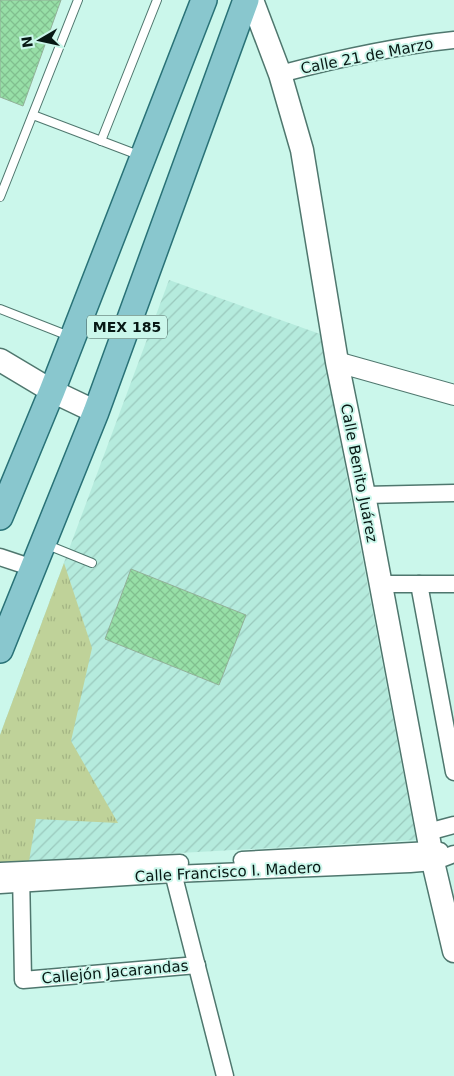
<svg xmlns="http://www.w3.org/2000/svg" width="454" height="1076" font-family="'DejaVu Sans',sans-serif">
<defs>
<pattern id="industrial-furrows" width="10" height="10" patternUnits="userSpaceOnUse" patternTransform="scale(1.25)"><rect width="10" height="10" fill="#b5ebdd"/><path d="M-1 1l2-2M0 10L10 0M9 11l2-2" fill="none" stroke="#9ac9bd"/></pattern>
<pattern id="grass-tufts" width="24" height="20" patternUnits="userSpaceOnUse" patternTransform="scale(1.25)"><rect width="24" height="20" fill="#bfd299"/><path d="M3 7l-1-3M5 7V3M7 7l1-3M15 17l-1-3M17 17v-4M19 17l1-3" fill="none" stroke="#a3b483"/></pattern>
<pattern id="building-cross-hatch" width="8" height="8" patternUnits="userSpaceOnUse" patternTransform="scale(1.25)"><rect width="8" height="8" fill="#97dfa7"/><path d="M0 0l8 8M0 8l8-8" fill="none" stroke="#81bf8f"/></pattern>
</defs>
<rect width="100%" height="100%" fill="#cbf7eb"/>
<path fill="url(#industrial-furrows)" d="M169,280L320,334L416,840L0,863V735Z"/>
<path fill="url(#grass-tufts)" d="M64,563L92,648L71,741L118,823L36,819L29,861L0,863V735Z"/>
<g fill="url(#building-cross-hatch)" stroke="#92b098">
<path d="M0,0H61L23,106L0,97Z"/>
<path d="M131,569L246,615L219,685L105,639Z"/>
</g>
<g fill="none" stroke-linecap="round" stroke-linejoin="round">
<g stroke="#4f776e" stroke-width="10">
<g id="service">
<path d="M33,115L141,156"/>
<path d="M101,141L157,0"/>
<path d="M0,197L78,0"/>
<path d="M0,309L69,336"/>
<path d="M45,544L92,563"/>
</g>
</g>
<g stroke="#4f776e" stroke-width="19">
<g id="minor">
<path d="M280,74C337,59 395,46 454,40"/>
<path d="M364,495L454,493"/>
<path d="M0,557L33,568"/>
<path d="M380,584H454"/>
<path d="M419,584L454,772"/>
<path d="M428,832L454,825"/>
<path d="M242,860L431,850L440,851"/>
<path d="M171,865L225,1076"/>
<path d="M0,871L180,863"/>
<path d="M21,872L23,980L197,965"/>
<path d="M0,885L174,874L410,864L433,862L454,854"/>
</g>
</g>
<g stroke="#4f776e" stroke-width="22">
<path id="tertiary" d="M337,362L454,395"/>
</g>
<g stroke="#4f776e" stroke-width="25">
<g id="secondary">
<path d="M252,0L280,74L302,150L337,362L364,495L433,862L454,951"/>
<path d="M0,360L52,391L96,412"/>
</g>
</g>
<g stroke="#297277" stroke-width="28">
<g id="primary">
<path d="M0,517L52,391L204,0"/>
<path d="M0,650L96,412L246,0"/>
</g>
</g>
<use href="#service" stroke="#fff" stroke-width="8"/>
<use href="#minor" stroke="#fff" stroke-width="16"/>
<use href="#tertiary" stroke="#fff" stroke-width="20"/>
<use href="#secondary" stroke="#fff" stroke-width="22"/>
<use href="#primary" stroke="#89c7ce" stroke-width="25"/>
</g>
<g text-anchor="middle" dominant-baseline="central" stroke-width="4" stroke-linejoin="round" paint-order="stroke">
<rect fill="#cbf7eb" stroke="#425b54" stroke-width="1" x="87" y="315.5" width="80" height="23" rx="4"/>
<g font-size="14" font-weight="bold" fill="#071814">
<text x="127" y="327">MEX 185</text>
</g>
<g font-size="15" fill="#071814" stroke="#cbf7eb">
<text transform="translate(367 56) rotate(-11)">Calle 21 de Marzo</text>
<text transform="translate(359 473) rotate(79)">Calle Benito Juárez</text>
<text transform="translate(228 872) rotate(-3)">Calle Francisco I. Madero</text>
<text transform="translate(115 972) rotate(-5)">Callejón Jacarandas</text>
</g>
</g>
<g transform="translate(40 40) rotate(261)" stroke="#cbf7eb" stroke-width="4" paint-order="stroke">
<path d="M0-4L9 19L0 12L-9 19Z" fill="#071814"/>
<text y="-8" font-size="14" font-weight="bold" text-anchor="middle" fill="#071814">N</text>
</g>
</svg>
